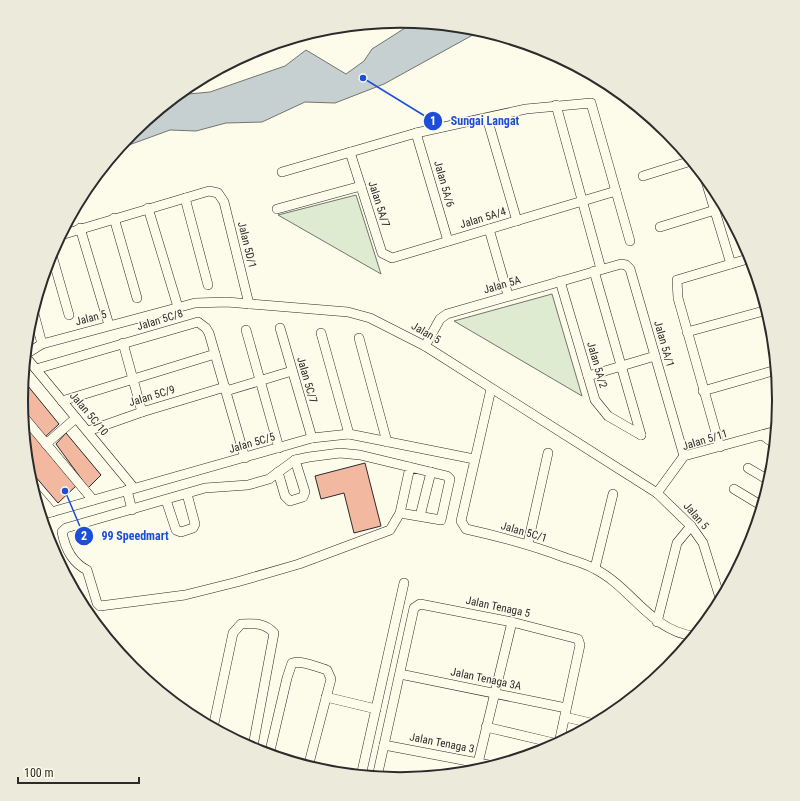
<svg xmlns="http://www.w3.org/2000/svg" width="800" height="801" font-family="'Roboto Condensed',sans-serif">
<rect width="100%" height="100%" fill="#fdfbea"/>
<g fill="#deebd1" stroke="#74746e">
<path d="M356,195L381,274L278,215Z"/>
<path d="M552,294L582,396L454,321Z"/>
</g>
<path fill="#c7d0d0" stroke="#74746e" d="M413,23L480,31L384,84L335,103L305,102L262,122L226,123L196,131L170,130L118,149L132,132L178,95L210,92L285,66L306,50L346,74L364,61L372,49Z"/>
<g fill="#f2b8a0" stroke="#2b2b2b">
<path d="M23,380L59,424L45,437L22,409Z"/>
<path d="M23,420L77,485L58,503L28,468Z"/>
<path d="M66,433L101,475L88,488L56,444Z"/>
<path d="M365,463L381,526L354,533L344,493L321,499L315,476Z"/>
</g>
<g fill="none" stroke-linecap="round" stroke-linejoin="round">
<g stroke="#2b2b2b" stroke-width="10">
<g id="minor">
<path d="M556,105L601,269"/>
<path d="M487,118L517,221"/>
<path d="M416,133L448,241"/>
<path d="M350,152L382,253L392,258L616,191"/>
<path d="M282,172L416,133L526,109L591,103L630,241"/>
<path d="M643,176L691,161"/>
<path d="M705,178L731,264"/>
<path d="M185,198L208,285"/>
<path d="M148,208L178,307"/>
<path d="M277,209L361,186"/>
<path d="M114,218L137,298"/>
<path d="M660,227L715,210"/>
<path d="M80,228L109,325"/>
<path d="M489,229L508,295"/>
<path d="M61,235L209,191L218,193L224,202L249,304"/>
<path d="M51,252L69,315"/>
<path d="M594,271L641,435"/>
<path d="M560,281L595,400L608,416L641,435"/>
<path d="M33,310L42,344"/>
<path d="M280,328L312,438"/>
<path d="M246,330L279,448"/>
<path d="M687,332L767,310"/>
<path d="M321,333L349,434"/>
<path d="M359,338L387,442"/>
<path d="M123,343L142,412"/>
<path d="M425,346L440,319L447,314L621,264L626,265L630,269L684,456"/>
<path d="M26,354L42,344L195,303L227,302L348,312L370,318L425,346L657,493L691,526L703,543L721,601"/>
<path d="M25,356L134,488"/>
<path d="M36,369L198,322L206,328L209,333L245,458"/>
<path d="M588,376L655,356"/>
<path d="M491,389L461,521L466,529C502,537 532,545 566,558C576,561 586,564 595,569C632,588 651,631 694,636"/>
<path d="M226,391L292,371"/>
<path d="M703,391L776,370"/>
<path d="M62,401L215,354"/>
<path d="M22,415L93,500"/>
<path d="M88,431L142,412L225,387"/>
<path d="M762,435L775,444"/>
<path d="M46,444L76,418"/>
<path d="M720,447L678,298L677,280L751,258"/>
<path d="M748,468L770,481"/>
<path d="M278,472L285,496L290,501L303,497L305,492L295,460"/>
<path d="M734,489L762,506"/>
<path d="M33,490L52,512"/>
<path d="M127,490L132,510"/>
<path d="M657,493L684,456L776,431"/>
<path d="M166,500L176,530L181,532L193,528L195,524L187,494"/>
<path d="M400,513L441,520L450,479L447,476L360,455L340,453L309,457L295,460L269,479L248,485L205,488L66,528L62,532C65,548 73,563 87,570L97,603L100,606L185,595L237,582L299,564L390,530L400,513L410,467"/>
<path d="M41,515L312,438L349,434L474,459"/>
<path d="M420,516L431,472"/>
<path d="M528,543L548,453"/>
<path d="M595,568L613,494"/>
<path d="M657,622L677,543L691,526"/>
<path d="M400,674L566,708"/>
<path d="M326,697L376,709"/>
<path d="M565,717L595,724"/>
<path d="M486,727L558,744"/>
<path d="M213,728L233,633L241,624C254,623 265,623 274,633L253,746L251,748"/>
<path d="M384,745L494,766"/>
<path d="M269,755L287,678L292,663C303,660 316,667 327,670L331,679L308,767"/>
<path d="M478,763L512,622"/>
<path d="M361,776L404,583"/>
<path d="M377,777L414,608L420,604L512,622L578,639L580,645L559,743"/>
</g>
</g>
<use href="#minor" stroke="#fdfbea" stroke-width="9"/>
</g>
<g text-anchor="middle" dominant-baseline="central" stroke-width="3" stroke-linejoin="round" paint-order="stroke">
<g font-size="11" fill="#2b2b2b" stroke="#fdfbea">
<text transform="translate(444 184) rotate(74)">Jalan 5A/6</text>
<text transform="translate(379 204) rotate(72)">Jalan 5A/7</text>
<text transform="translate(483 218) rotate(-17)">Jalan 5A/4</text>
<text transform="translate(247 245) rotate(76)">Jalan 5D/1</text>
<text transform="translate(502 285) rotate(-16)">Jalan 5A</text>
<text transform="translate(91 318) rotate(-15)">Jalan 5</text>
<text transform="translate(160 320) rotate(-17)">Jalan 5C/8</text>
<text transform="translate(426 333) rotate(30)">Jalan 5</text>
<text transform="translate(664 344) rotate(74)">Jalan 5A/1</text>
<text transform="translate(597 365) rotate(74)">Jalan 5A/2</text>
<text transform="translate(307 380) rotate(74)">Jalan 5C/7</text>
<text transform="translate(152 396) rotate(-17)">Jalan 5C/9</text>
<text transform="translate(89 414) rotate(50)">Jalan 5C/10</text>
<text transform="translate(705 440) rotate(-17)">Jalan 5/11</text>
<text transform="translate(252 443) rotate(-16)">Jalan 5C/5</text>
<text transform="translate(696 516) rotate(49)">Jalan 5</text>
<text transform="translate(524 532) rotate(16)">Jalan 5C/1</text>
<text transform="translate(498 607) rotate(12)">Jalan Tenaga 5</text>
<text transform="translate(486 679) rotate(12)">Jalan Tenaga 3A</text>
<text transform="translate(442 743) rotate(11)">Jalan Tenaga 3</text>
</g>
</g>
<path d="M0 0H800V801H0ZM28 400a372 372 0 1 1 744 0a372 372 0 1 1-744 0Z" fill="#eceadb" fill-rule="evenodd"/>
<path fill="none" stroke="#2b2b2b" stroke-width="2" d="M28 400a372 372 0 1 1 744 0a372 372 0 1 1-744 0Z"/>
<path fill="none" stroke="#1d4ed8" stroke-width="1.5" d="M363 78L433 121M65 491L84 536"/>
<g fill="#1d4ed8" stroke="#fdfbea" stroke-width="1.5">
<circle cx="363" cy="78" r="4"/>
<circle cx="65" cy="491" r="4"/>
<circle cx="433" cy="121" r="10"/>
<circle cx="84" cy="536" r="10"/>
</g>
<g font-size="12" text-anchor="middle" font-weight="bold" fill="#fff">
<text x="433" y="125">1</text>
<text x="84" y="540">2</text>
</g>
<g font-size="12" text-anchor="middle" font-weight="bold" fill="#1d4ed8" stroke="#fdfbea" stroke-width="3" stroke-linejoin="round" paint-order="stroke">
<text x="485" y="125">Sungai Langat</text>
<text x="135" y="540">99 Speedmart</text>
</g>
<path d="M18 777v6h121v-6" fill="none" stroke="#2b2b2b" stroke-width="2"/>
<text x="24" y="777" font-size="12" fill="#2b2b2b" stroke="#fdfbea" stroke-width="3" paint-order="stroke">100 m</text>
</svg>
